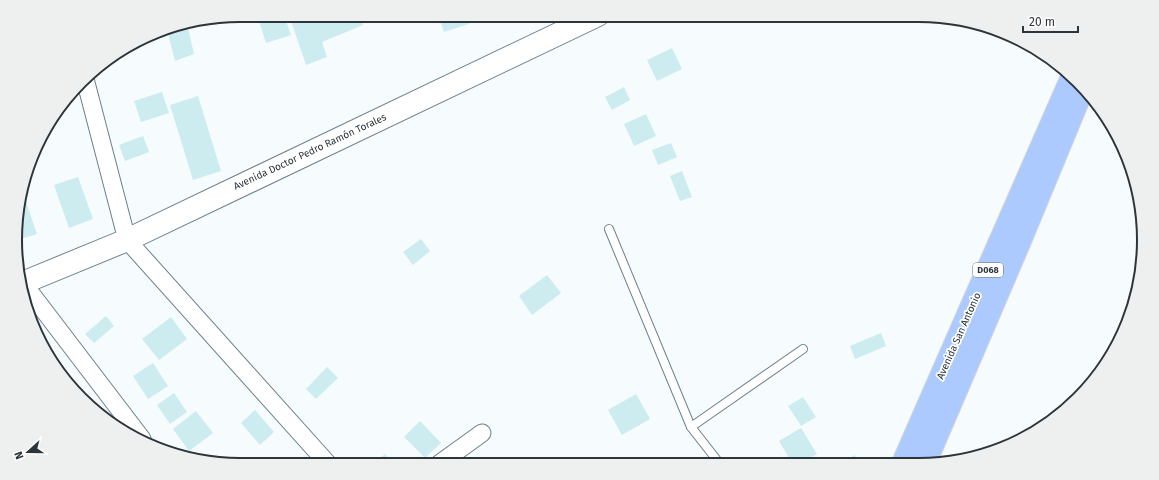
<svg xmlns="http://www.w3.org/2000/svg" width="1159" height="480" font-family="'Fira Sans',sans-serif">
<rect width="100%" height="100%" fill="#f6fbfe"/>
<g fill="#cdecf0">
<path d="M257,15H284L291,35L266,43Z"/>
<path d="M289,15H325L327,16L359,15L363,25L322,42L327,57L306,65Z"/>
<path d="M438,15H466L469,24L444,32Z"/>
<path d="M187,24L194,54L175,61L167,30L150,38V37L167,27Z"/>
<path d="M672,48L682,69L657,81L647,60Z"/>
<path d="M624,87L630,100L612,110L605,97Z"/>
<path d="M162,92L169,113L141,122L134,101Z"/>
<path d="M198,96L221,171L193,180L170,105Z"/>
<path d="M646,114L656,136L634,146L624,124Z"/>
<path d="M143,136L149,152L125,161L119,145Z"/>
<path d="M671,143L677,157L658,165L652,150Z"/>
<path d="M682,171L692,197L680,201L670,176Z"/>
<path d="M78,177L93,219L69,228L54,185Z"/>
<path d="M23,193L37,234L21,239L18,228L17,210Z"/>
<path d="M421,239L430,251L413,265L403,252Z"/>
<path d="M547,275L561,293L532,315L519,296Z"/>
<path d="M106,316L114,326L94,343L85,334Z"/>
<path d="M171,317L187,339L159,360L142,339Z"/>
<path d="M881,333L886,346L855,359L850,346Z"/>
<path d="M153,363L168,386L148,399L133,376Z"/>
<path d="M327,367L338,378L316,399L306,389Z"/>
<path d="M174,393L187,412L170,424L157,405Z"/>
<path d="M636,394L650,419L622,435L608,410Z"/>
<path d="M803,397L816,417L801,426L788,406Z"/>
<path d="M255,410L274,432L260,445L241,423Z"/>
<path d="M196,411L213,433L189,451L173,429Z"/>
<path d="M420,421L441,443L425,458L404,437Z"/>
<path d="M801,428L817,454L801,463H792L779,441Z"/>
<path d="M385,454L395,465H381L377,461Z"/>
<path d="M854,455L862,463H846Z"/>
</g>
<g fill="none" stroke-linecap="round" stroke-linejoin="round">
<g stroke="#69808d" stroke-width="10">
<g id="lane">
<path d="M609,229L691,427L720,464"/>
<path d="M691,427L803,349"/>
</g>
</g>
<g stroke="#69808d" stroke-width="19">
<g id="street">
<path d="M85,79L127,240L329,465"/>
<path d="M23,283L142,439"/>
<path d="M439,464L482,433"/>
</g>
</g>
<g stroke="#69808d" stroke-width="24">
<path id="secondary" d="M20,284L127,240L598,15"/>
</g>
<g stroke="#d5d7d8" stroke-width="24">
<g id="primary">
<path d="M903,463L1072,77"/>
<path d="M925,463L1020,241L1082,91"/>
</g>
</g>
<use href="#lane" stroke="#fff" stroke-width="8"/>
<use href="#street" stroke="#fff" stroke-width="17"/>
<use href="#secondary" stroke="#fff" stroke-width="22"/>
<use href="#primary" stroke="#accafe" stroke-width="22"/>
</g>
<g text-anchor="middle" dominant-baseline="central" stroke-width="3.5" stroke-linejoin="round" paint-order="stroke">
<rect fill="#fff" stroke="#6b7275" stroke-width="1" x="973" y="263" width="30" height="14" rx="3"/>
<g font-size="9" font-weight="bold" fill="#2b353a">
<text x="988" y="270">D068</text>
</g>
<g font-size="10" fill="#2b353a" stroke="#fff">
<text transform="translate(310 152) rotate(-25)">Avenida Doctor Pedro Ramón Torales</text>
<text transform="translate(959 336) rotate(-66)">Avenida San Antonio</text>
</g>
</g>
<path d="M0 0H1159V480H0ZM240 22H919A218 218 0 0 1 1137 240V240A218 218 0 0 1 919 458H240A218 218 0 0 1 22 240V240A218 218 0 0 1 240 22Z" fill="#eeefef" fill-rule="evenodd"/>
<path fill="none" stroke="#2b353a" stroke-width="2" d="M240 22H919A218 218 0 0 1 1137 240V240A218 218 0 0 1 919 458H240A218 218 0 0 1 22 240V240A218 218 0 0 1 240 22Z"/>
<g transform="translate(28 452) rotate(249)" stroke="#ffffff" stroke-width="3" paint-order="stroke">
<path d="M0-3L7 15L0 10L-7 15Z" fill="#2b353a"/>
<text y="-6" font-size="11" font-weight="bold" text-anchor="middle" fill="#2b353a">N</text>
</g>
<path d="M1023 26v6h55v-6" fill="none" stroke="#2b353a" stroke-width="2"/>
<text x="1029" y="26" font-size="12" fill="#2b353a" stroke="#ffffff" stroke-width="3" paint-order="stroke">20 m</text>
</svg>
